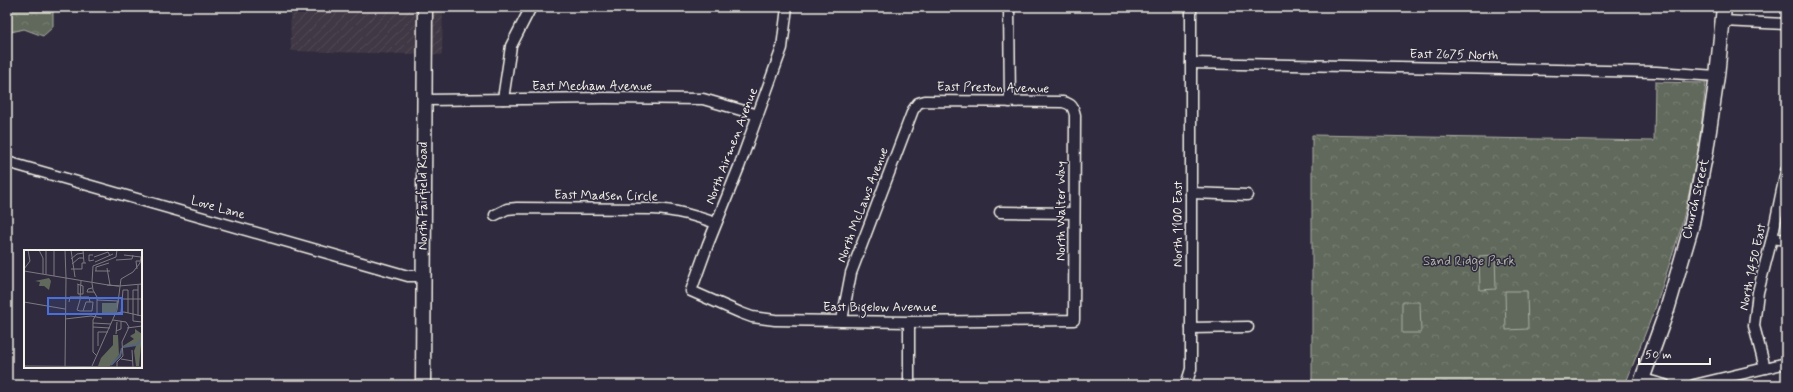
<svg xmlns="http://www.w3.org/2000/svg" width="1793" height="392" font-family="Mynerve,sans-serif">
<defs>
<pattern id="industrial-furrows" width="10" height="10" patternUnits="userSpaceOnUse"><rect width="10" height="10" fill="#403844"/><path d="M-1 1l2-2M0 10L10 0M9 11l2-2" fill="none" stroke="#534c56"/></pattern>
<pattern id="forest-crowns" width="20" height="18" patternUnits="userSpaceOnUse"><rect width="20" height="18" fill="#61695c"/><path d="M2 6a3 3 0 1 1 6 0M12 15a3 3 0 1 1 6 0" fill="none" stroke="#787f73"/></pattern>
</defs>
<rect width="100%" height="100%" fill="#2f2a3d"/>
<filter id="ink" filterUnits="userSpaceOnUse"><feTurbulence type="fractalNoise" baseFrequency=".025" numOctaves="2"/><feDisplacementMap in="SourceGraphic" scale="8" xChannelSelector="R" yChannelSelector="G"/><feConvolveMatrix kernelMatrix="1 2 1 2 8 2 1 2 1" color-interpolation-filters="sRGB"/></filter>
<g filter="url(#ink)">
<path fill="#403844" d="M1415,7H1655V11Z"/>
<path fill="url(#industrial-furrows)" d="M290,7H443L442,55L291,51Z"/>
<g fill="url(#forest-crowns)" stroke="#aaada2">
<path d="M7,7H53V27L43,36L24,29L7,33Z"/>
<path d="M1655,82L1706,83L1698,154L1681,228L1656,306L1625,385L1312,382V135L1654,141Z"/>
</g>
<g fill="#61695c" stroke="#aaada2">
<path d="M1495,255L1496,289L1480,290L1479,256Z"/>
<path d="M1505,291H1527L1528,329L1506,330Z"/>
<path d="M1402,302H1420L1421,333H1402Z"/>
</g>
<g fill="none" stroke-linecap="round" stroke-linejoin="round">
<g stroke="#f4f1e8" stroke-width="13">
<g id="street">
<path d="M787,7L782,48L739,167L708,244L691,291L741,313L752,317L775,320L909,322L1074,320L1075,115C1073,107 1072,104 1063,102L925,101L918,103L913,110L851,273L842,320"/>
<path d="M1009,7L1010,102"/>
<path d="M1723,21L1786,24"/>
<path d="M1191,63L1656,72L1717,76"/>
<path d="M503,99L511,46L531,7"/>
<path d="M424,100L605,98L703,99L758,115"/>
<path d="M7,162L408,276H423"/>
<path d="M1191,193L1247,195"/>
<path d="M1000,212L1074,213"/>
<path d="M495,215L507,209L517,208L653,209C676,210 695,216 716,223"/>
<path d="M1772,238L1786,240"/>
<path d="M909,322V385"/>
<path d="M1191,328L1248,327"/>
<path d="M1765,368L1754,326L1758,292L1772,238L1786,171"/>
<path d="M1643,379L1665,385"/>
<path d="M1186,385L1191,369V7"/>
<path d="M1694,385L1786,363"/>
</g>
</g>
<g stroke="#f4f1e8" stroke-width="17">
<g id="secondary">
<path d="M423,385L425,7"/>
<path d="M1640,385L1667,310L1691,228L1706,151L1717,76L1724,7"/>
</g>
</g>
<use href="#street" stroke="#2f2a3d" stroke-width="10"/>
<use href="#secondary" stroke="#2f2a3d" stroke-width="14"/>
</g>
</g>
<g text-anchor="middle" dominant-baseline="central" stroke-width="3" stroke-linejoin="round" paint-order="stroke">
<g font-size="13" fill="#f4f1e8" stroke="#2f2a3d">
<text transform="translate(1454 55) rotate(1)">East 2675 North</text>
<text x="592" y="86">East Mecham Avenue</text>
<text transform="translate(993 88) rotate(1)">East Preston Avenue</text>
<text transform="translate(732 146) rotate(-69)">North Airmen Avenue</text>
<text transform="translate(423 196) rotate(-90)">North Fairfield Road</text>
<text transform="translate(606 196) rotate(1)">East Madsen Circle</text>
<text transform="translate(1696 199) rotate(-77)">Church Street</text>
<text transform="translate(863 205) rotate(-69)">North McLaws Avenue</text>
<text transform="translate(218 208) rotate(16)">Love Lane</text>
<text transform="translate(1061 211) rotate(-90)">North Walter Way</text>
<text transform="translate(1178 224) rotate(-90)">North 1100 East</text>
<text transform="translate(1753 267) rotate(-78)">North 1450 East</text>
<text x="880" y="307">East Bigelow Avenue</text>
</g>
<g font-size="13" fill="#b2b4a9" stroke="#2f2a3d">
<text x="1469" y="261">Sand Ridge Park</text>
</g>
</g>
<g transform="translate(24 250)">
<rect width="118" height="118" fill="#2f2a3d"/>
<path d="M25,28L27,31L25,40L20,36H15L16,32L11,31ZM89,85H94L95,105L86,116H74L77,108L89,95Z" fill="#61695c"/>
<path d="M93,51H95L91,64L78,63V53H92ZM111,79L118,84L115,116H112L110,101L112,96H99L110,89L106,86L111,83Z" fill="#61695c"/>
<path fill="none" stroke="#55637f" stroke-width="2" d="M99,97L112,95L118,90M87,115L96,106L98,98"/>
<path fill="none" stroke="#7e7a81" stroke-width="1" d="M15,0L19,8V24M22,0V24M41,0L42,28M47,0L51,27M59,0L60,13M69,5H65V11L70,10M70,7L84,2L86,6M47,9L53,4L60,3M92,10L108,9L109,5M71,12L89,4M48,14L55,8H60M83,18L86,35M0,19L6,11L4,0M47,19H58V13H62M113,19L112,11H116M0,21L84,35L95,36L83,35M71,21H86M72,21V17L85,13M30,26V0M57,31L56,50L53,60L56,61H68L69,52H62L59,61M68,32L69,16L92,7L93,0M68,33L69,40L73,47V63L69,70V102L73,106M53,34L59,36V44H54V35M114,35V66M95,36L118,34M68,38L64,39L63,42H70M114,40H109V71L118,72M98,49H118M73,50L95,51M0,52L41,59M45,52L46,47H65L66,52M92,63L100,62L118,66M97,63L99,40H104V63M41,69L67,66L78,68M89,70L102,72L105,77L98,92L99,106L93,112V118M69,73L87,74M69,77L86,78M103,78L118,76M92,81L97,79V71M92,84L93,72M74,96V82H84M108,100L109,117M97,109L109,111M0,116L118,117M68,116L93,60L97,29L109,22L116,13L117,7L100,5M41,118L42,28"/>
<path fill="#486fdb" fill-opacity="0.15" stroke="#486fdb" stroke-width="2" d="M24,48H98V64H24Z"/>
<rect width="118" height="118" fill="none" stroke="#f4f1e8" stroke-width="2"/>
</g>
<rect width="1793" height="392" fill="none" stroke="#2f2a3d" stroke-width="24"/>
<rect x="12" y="12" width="1769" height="368" fill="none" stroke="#f4f1e8" stroke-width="1.5" filter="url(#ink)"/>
<path d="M1639 358v6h71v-6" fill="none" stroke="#f4f1e8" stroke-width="2"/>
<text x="1645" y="358" font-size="12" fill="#f4f1e8" stroke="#2f2a3d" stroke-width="3" paint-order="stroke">50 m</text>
</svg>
